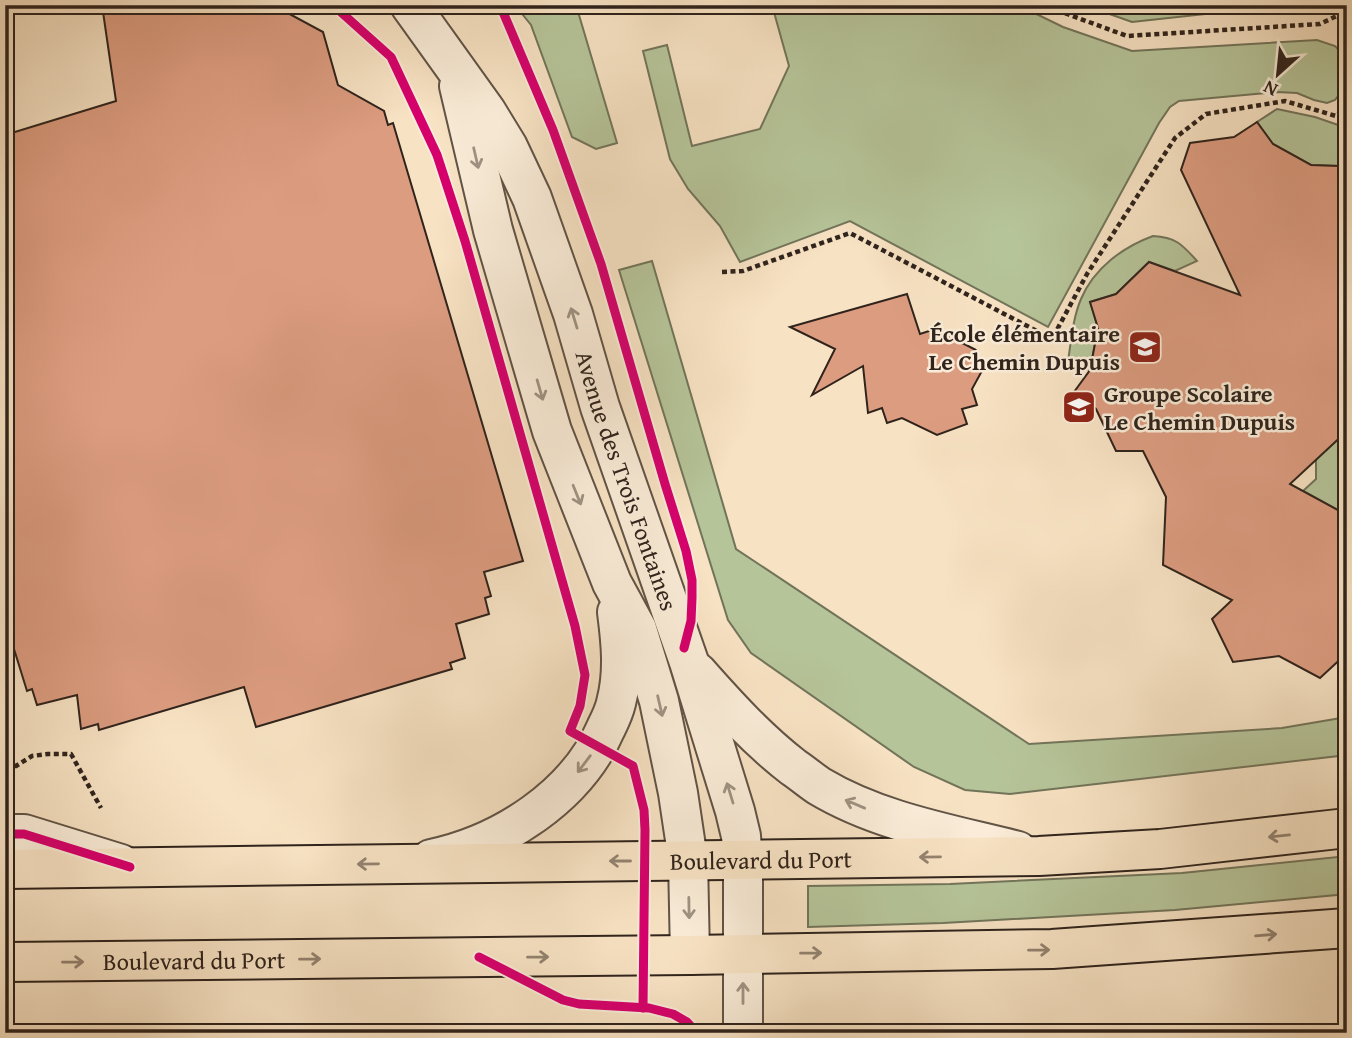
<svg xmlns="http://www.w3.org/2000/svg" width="1352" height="1038" font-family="'Gentium Book Plus',serif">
<rect width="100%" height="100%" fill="#f7e2c3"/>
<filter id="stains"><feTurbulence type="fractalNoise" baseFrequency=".00286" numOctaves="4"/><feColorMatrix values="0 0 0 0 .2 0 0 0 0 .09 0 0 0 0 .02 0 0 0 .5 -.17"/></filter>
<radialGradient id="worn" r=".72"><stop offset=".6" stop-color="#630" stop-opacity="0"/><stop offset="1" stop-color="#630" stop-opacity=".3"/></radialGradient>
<g fill="#b6c499" stroke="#72745a" stroke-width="2">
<path d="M515,5H576L617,143L596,149L572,137L531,25Z"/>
<path d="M772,5H1018L1063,27L1132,51L1317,40L1335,46L1341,52L1346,62V77L1341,92L1335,100L1327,103L1314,100L1297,93L1277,92L1179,101L1170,107L1159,123L1048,327L850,221L740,262L720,226L688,189L670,159L643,51L667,45L692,146L760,129L789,66Z"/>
<path d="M1084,5H1288L1132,22Z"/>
<path d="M1277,109L1315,117L1347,128V211L1338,194L1339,166L1311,165L1273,144L1257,122Z"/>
<path d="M1153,236C1175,237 1182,244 1197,261L1175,271L1149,262L1116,294L1090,302L1098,328L1090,370L1067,367C1071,345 1072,320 1081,299C1094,268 1123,247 1153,236Z"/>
<path d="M652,261L736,549L1029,744L1282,728L1347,717V755L1010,794L965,790L914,767L751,653L728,620L619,270Z"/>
<path d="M1347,431V515L1303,491L1316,479V459Z"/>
<path d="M1347,856V894L1175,910L943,923L808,927V886L950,884L1182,873Z"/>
</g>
<g fill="#dc9c80" stroke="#2f231c" stroke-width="2">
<path d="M102,5H273L323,32L338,85L384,111L388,125L393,123L523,561L484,572L491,596L485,598L489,614L456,624L465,658L450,663L452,669L256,727L244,687L99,730L98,724L81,729L77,695L37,705L32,689L27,691L5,620V135L116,101Z"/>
<path d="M1257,122L1273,144L1311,165L1339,166L1338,194L1347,211V431L1290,484L1347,515V653L1320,678L1279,656L1233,662L1212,619L1232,600L1163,565L1166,497L1143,451H1116L1096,409L1074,392L1090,370L1098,328L1090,302L1116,294L1149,262L1240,295L1181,170L1190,143L1234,137Z"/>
<path d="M907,294L920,334L935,329L976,350L983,369L972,389L977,405L962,409L967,424L937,435L902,418L887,423L882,408L868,413L863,366L812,395L835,349L790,327Z"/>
</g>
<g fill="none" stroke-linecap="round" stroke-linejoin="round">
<g stroke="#615346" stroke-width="42">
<g id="minor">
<path id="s1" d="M410,5L486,111L508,147L532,198L573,314L600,407L689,662L735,811L741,836L743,860V1033"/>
<path d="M459,86L493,230L552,431L612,583L637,629L659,701L678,793L688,860L690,955"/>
<path d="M697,672C727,706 757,739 793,767C802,773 810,780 819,786C879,822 951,834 1018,851"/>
<path d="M5,834H24L121,864"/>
<path d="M431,859C502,844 576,797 606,728C610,720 614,712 616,703C624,673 621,643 617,612"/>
</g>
</g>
<g stroke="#2f231c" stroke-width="42">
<g id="major">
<path id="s2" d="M5,869L1039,856L1160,849L1347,828"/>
<path id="s3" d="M5,962L690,955L1052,949L1347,928"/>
</g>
</g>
<g stroke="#2f231c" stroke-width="4.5" stroke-dasharray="5 3.5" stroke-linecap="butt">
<path d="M1050,5L1067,14L1127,36L1320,24L1347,11"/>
<path d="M1344,12L1347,23"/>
<path d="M722,272L743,271L850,233L1052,339L1087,274L1175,138L1206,114L1285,101L1336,116L1347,107"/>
<path d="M5,715H10L9,761L10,765L16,766L32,756L48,754H71L101,808"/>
</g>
<use href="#minor" stroke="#faecd8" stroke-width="38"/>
<use href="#major" stroke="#f7e2c3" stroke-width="38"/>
<g stroke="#faecd8" stroke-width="13">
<g id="cycleway">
<path d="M333,5L391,57L437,155L465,241L575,626L585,675L580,706L570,731L633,766L644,810L645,830L643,1008"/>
<path d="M500,5L553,130L601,264L665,484L686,551L692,580V598L691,621L684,648"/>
<path d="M5,834H24L130,867"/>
<path d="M479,957L563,1000L579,1004L649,1008L673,1014L687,1022L697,1033"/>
</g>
</g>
<use href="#cycleway" stroke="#d6006c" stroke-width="9"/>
</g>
<defs><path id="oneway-shaft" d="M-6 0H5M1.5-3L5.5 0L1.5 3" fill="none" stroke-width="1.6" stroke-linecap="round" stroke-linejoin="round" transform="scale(1.75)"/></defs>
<g stroke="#9f9283">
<use href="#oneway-shaft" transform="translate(476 158) rotate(77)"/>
<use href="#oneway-shaft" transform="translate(574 318) rotate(-107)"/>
<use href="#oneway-shaft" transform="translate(540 390) rotate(74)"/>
<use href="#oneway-shaft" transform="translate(577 495) rotate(68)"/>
<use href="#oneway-shaft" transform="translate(660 706) rotate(77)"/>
<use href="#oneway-shaft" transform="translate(584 764) rotate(127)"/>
<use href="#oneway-shaft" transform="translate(730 793) rotate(-107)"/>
<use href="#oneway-shaft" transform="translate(855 804) rotate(-157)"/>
<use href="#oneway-shaft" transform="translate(689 908) rotate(89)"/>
<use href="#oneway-shaft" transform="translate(743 993) rotate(-90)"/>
</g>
<g stroke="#938270">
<use href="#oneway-shaft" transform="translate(1279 836) rotate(174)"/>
<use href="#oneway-shaft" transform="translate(930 857) rotate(179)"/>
<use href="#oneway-shaft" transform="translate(620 861) rotate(180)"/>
<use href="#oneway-shaft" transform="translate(368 864) rotate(179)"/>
<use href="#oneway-shaft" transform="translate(1266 935) rotate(-5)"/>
<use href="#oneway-shaft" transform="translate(1039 950) rotate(-1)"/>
<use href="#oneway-shaft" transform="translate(811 953) rotate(-1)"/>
<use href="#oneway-shaft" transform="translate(538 957) rotate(-1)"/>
<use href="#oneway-shaft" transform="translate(310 959) rotate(-1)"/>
<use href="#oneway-shaft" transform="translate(73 962) rotate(-1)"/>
</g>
<defs>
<g id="school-square" transform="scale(1.75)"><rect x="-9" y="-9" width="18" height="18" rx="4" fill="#8f2418" stroke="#faecd8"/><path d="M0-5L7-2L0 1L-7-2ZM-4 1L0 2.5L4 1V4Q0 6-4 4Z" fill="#fff"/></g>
</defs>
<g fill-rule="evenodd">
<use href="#school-square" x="1145" y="347"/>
<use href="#school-square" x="1079" y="407"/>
</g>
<g text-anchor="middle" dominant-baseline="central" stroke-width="5" stroke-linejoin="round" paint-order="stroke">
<g font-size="24" font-weight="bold" fill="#2f231c" stroke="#faecd8" text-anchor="end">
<text x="1120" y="333">École élémentaire<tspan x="1120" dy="28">Le Chemin Dupuis</tspan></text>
<text x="1104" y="393" text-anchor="start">Groupe Scolaire<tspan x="1104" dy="28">Le Chemin Dupuis</tspan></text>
</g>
<g font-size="24" fill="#2f231c" stroke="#faecd8">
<text stroke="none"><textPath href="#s1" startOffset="527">Avenue des Trois Fontaines</textPath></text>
<text stroke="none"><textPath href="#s2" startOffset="756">Boulevard du Port</textPath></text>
<text stroke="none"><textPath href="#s3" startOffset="189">Boulevard du Port</textPath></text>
</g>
</g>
<rect width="1352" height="1038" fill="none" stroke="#f7e2c3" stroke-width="28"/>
<rect x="7" y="7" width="1338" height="1024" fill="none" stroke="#2f231c" stroke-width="3.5"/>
<rect x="14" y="14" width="1324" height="1010" fill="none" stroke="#2f231c" stroke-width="2"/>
<g transform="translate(1278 74) rotate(207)" stroke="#faecd8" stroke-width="5" paint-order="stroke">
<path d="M0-5L12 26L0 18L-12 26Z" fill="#2f231c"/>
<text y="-10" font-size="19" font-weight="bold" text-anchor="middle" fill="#2f231c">N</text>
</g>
<rect width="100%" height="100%" filter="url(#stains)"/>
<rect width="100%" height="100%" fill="url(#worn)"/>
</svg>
